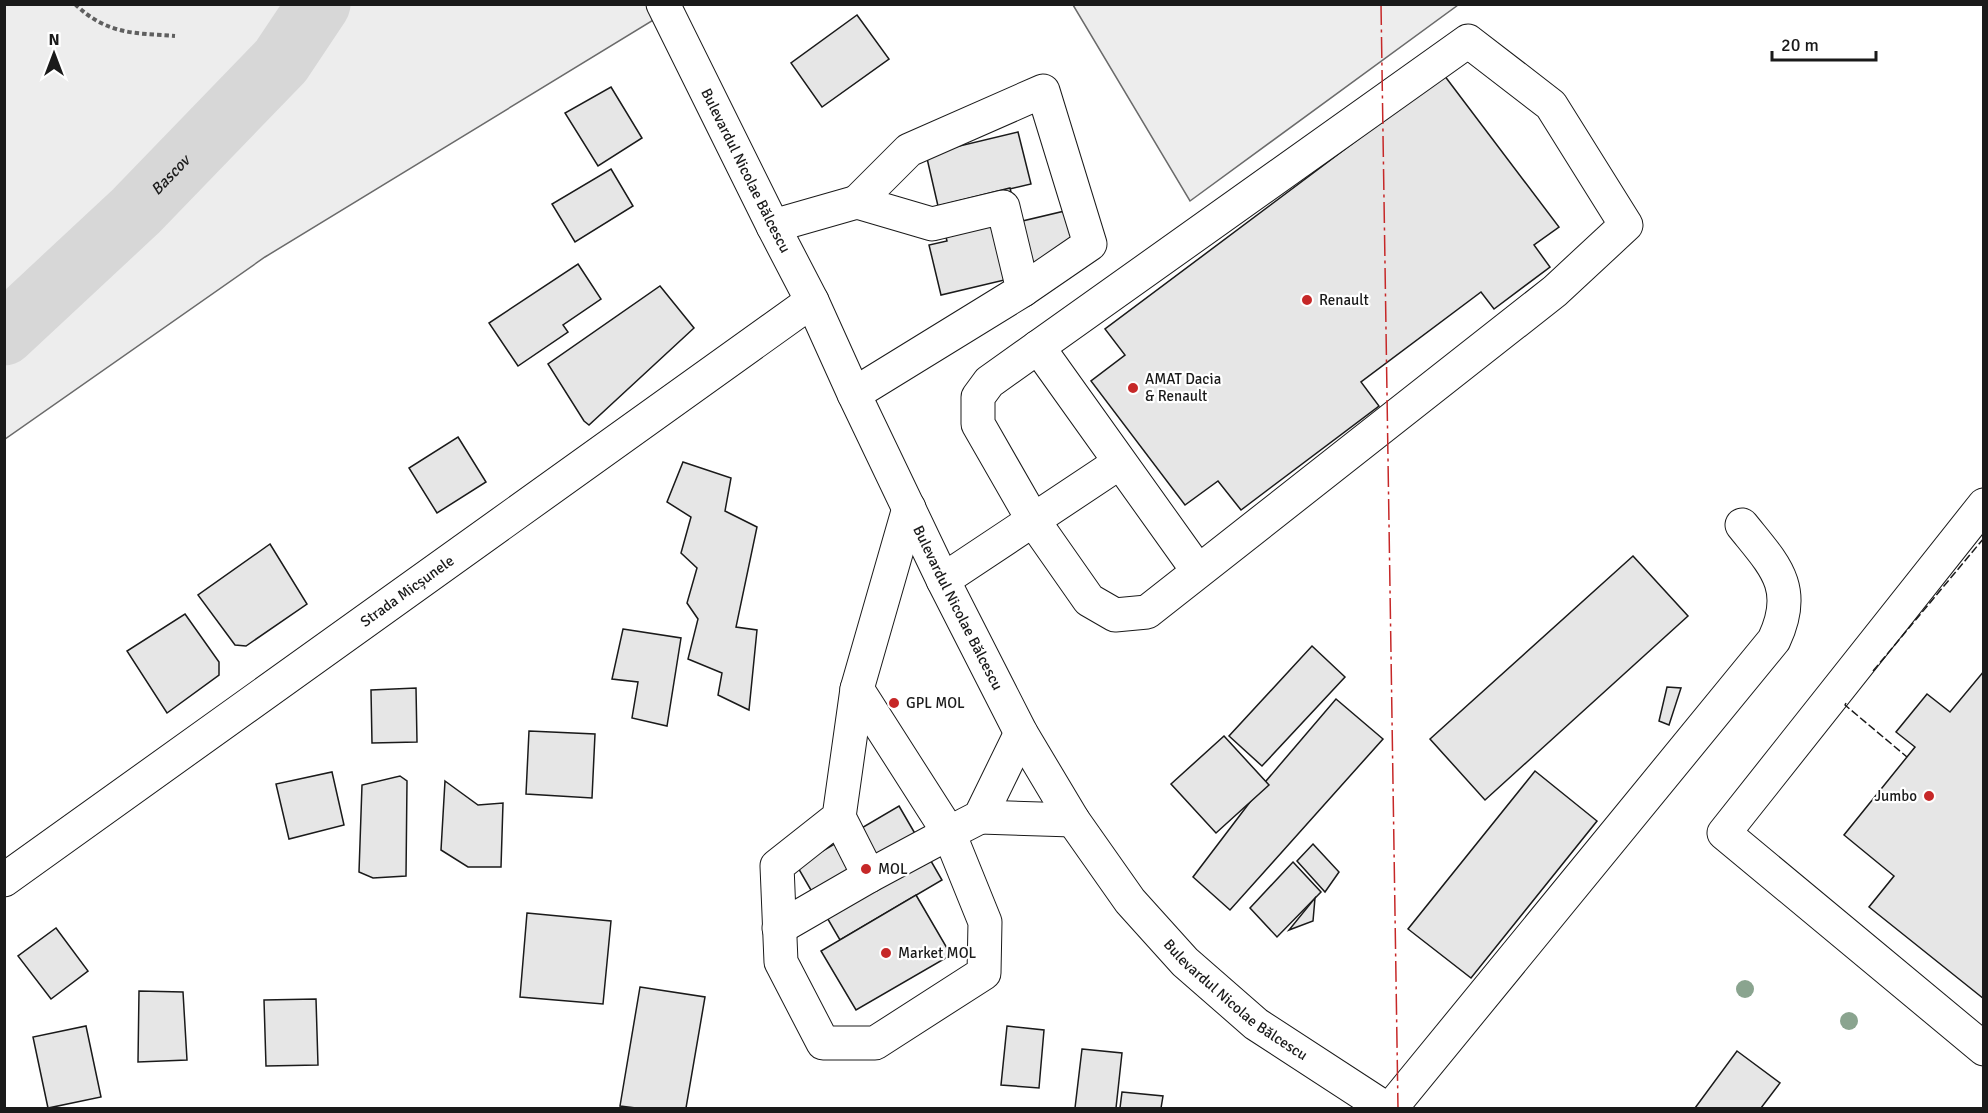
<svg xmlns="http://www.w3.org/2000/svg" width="1988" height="1113" font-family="Signika,sans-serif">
<rect width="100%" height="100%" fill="#fff"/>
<g fill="#ededed" stroke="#6a6a6a" stroke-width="1.5">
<path d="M5,5H678L265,257L5,439Z"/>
<path d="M1073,5H1458L1190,201Z"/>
</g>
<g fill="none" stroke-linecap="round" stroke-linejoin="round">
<path stroke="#d7d7d7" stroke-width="63" id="s1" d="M4,334L136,211L281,61L319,4"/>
</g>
<g fill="#e6e6e6" stroke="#1a1a1a" stroke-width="1.5">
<path d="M857,15L889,59L822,107L791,63Z"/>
<path d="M1444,75L1559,227L1534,245L1550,267L1494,309L1481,292L1361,382L1379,406L1241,510L1218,481L1185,505L1091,381L1125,355L1105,329Z"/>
<path d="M611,87L642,138L598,166L565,113Z"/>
<path d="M1018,132L1031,184L938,206L926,154Z"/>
<path d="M611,169L633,206L575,242L552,204Z"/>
<path d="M1010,188L1018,222L1069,210L1081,262L941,295L929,245L947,241L938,206Z"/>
<path d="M578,264L601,299L563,325L568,332L518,366L489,323Z"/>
<path d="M660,286L694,328L589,425L584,421L548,364Z"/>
<path d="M458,437L486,482L437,513L409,468Z"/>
<path d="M683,462L731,478L725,511L757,527L736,627L757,630L749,710L718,695L722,673L688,659L698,619L687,603L697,568L681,553L691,517L667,502Z"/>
<path d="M270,544L307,604L246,646L235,645L198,595Z"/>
<path d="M1633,556L1688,616L1485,800L1430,739Z"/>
<path d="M185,614L219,662V675L167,713L127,651Z"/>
<path d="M623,629L681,638L667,726L632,718L638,682L612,679Z"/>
<path d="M1312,646L1345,677L1262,766L1229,736Z"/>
<path d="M1984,671V999L1869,907L1894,876L1844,835L1915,747L1896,732L1927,694L1950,712Z"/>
<path d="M1667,687L1681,688L1669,725L1659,721Z"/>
<path d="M416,688L417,742L372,743L371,690Z"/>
<path d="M1336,699L1383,739L1230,910L1193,877L1266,781Z"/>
<path d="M529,731L595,734L592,798L526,794Z"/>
<path d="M1224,736L1269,785L1216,833L1171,784Z"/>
<path d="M1535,771L1597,821L1471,978L1408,929Z"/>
<path d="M332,772L344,825L289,839L276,784Z"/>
<path d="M400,776L407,781L406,876L373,878L359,872L362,785Z"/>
<path d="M445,781L478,805L503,803L501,867H468L441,850Z"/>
<path d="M899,806L942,880L840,940L797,866Z"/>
<path d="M1313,844L1339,872L1325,892L1297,861Z"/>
<path d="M1293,862L1321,892L1277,937L1250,908Z"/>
<path d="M916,895L951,955L856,1010L821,951Z"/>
<path d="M1315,898L1313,921L1289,930Z"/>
<path d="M527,913L611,921L603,1004L520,997Z"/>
<path d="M56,928L88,971L51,999L18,956Z"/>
<path d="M640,987L705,997L686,1108H636L620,1106Z"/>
<path d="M139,991L183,992L187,1060L138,1062Z"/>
<path d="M316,999L318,1065L266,1066L264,1000Z"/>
<path d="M86,1026L101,1097L48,1108L33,1037Z"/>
<path d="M1007,1026L1044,1030L1039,1088L1001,1085Z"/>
<path d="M1082,1049L1122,1053L1116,1108H1075Z"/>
<path d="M1737,1051L1780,1083L1761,1108H1695Z"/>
<path d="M1122,1092L1163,1096L1161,1108H1120Z"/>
</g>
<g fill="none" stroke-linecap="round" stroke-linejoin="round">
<g stroke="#1a1a1a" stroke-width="35">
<g id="minor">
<path d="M1468,41L1551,105L1626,225L1555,291L1147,612L1115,615L1089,600L1033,520L978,424V397L989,382Z"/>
<path d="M857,202L909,150L1043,91L1090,244L1023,290"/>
<path d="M773,226L857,202L932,224L1003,207L1023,290L854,394"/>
<path d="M1038,347L1198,571"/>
<path d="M1984,505L1724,833L1984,1049"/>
<path d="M909,508L857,689L949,833L980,817L1021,733"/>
<path d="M943,580L1119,463"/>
<path d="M839,817L869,876L949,833L985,922L984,973L875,1043H823L781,962L777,866L839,817L857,689"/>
<path d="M980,817L1073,820"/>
<path id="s2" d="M4,880L812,301"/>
<path d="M779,928L869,876"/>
<path d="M1391,1108L1774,640C1799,587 1774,565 1742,525"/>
</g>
</g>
<g stroke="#1a1a1a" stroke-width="35">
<g id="major">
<path id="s3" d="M663,4L773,226L812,301L854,394L943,580L1021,733L1073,820L1130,901L1185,962L1256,1024L1385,1108"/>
</g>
</g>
<path stroke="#5f5f5f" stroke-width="4" stroke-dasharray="4.5 3" stroke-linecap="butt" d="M75,4C107,35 135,33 175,36"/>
<use href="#minor" stroke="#fff" stroke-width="33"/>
<use href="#major" stroke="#fff" stroke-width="33"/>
<g stroke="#1a1a1a" stroke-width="1.5" stroke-dasharray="8 3" stroke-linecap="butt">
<path d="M1873,671L1984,538"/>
<path d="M1846,703L1845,705L1907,757"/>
</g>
<path stroke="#c62828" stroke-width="1.5" stroke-dasharray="21 4.5 3 4.5" stroke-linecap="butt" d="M1381,4L1398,1108"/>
</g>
<g fill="#8aa48f">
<circle cx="1745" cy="989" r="9"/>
<circle cx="1849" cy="1021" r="9"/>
</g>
<g fill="#c62828" stroke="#fff" stroke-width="2">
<circle cx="1307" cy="300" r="6"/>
<circle cx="1133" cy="388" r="6"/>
<circle cx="894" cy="703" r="6"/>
<circle cx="1929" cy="796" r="6"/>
<circle cx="866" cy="869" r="6"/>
<circle cx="886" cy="953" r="6"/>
</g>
<g text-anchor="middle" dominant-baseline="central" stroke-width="4.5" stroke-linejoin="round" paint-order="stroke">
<g font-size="15" fill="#1a1a1a" stroke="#fff">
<text stroke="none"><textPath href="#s3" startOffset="186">Bulevardul Nicolae Bălcescu</textPath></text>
<text stroke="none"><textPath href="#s2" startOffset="496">Strada Micșunele</textPath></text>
<text stroke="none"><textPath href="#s3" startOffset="672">Bulevardul Nicolae Bălcescu</textPath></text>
<text stroke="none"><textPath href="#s3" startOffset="1158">Bulevardul Nicolae Bălcescu</textPath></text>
</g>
<g font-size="15" fill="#1a1a1a" stroke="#fff" text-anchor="start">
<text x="1319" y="300">Renault</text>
<text x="1145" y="379">AMAT Dacia<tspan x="1145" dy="17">&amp; Renault</tspan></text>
<text x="906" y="703">GPL MOL</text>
<text x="1917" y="796" text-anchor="end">Jumbo</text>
<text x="878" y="869">MOL</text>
<text x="898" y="953">Market MOL</text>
</g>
<g font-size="16" font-style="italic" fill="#1a1a1a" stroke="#fff">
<text stroke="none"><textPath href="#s1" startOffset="230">Bascov</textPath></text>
</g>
</g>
<rect width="1988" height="1113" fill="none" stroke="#1a1a1a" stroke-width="12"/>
<g transform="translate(54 54)" stroke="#ffffff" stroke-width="4.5" paint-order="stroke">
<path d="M0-4.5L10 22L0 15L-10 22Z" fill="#1a1a1a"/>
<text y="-9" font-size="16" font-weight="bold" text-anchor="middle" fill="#1a1a1a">N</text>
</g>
<path d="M1772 51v9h104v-9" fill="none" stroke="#1a1a1a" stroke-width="3"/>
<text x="1781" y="51" font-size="18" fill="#1a1a1a" stroke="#ffffff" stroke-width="4.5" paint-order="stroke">20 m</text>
</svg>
